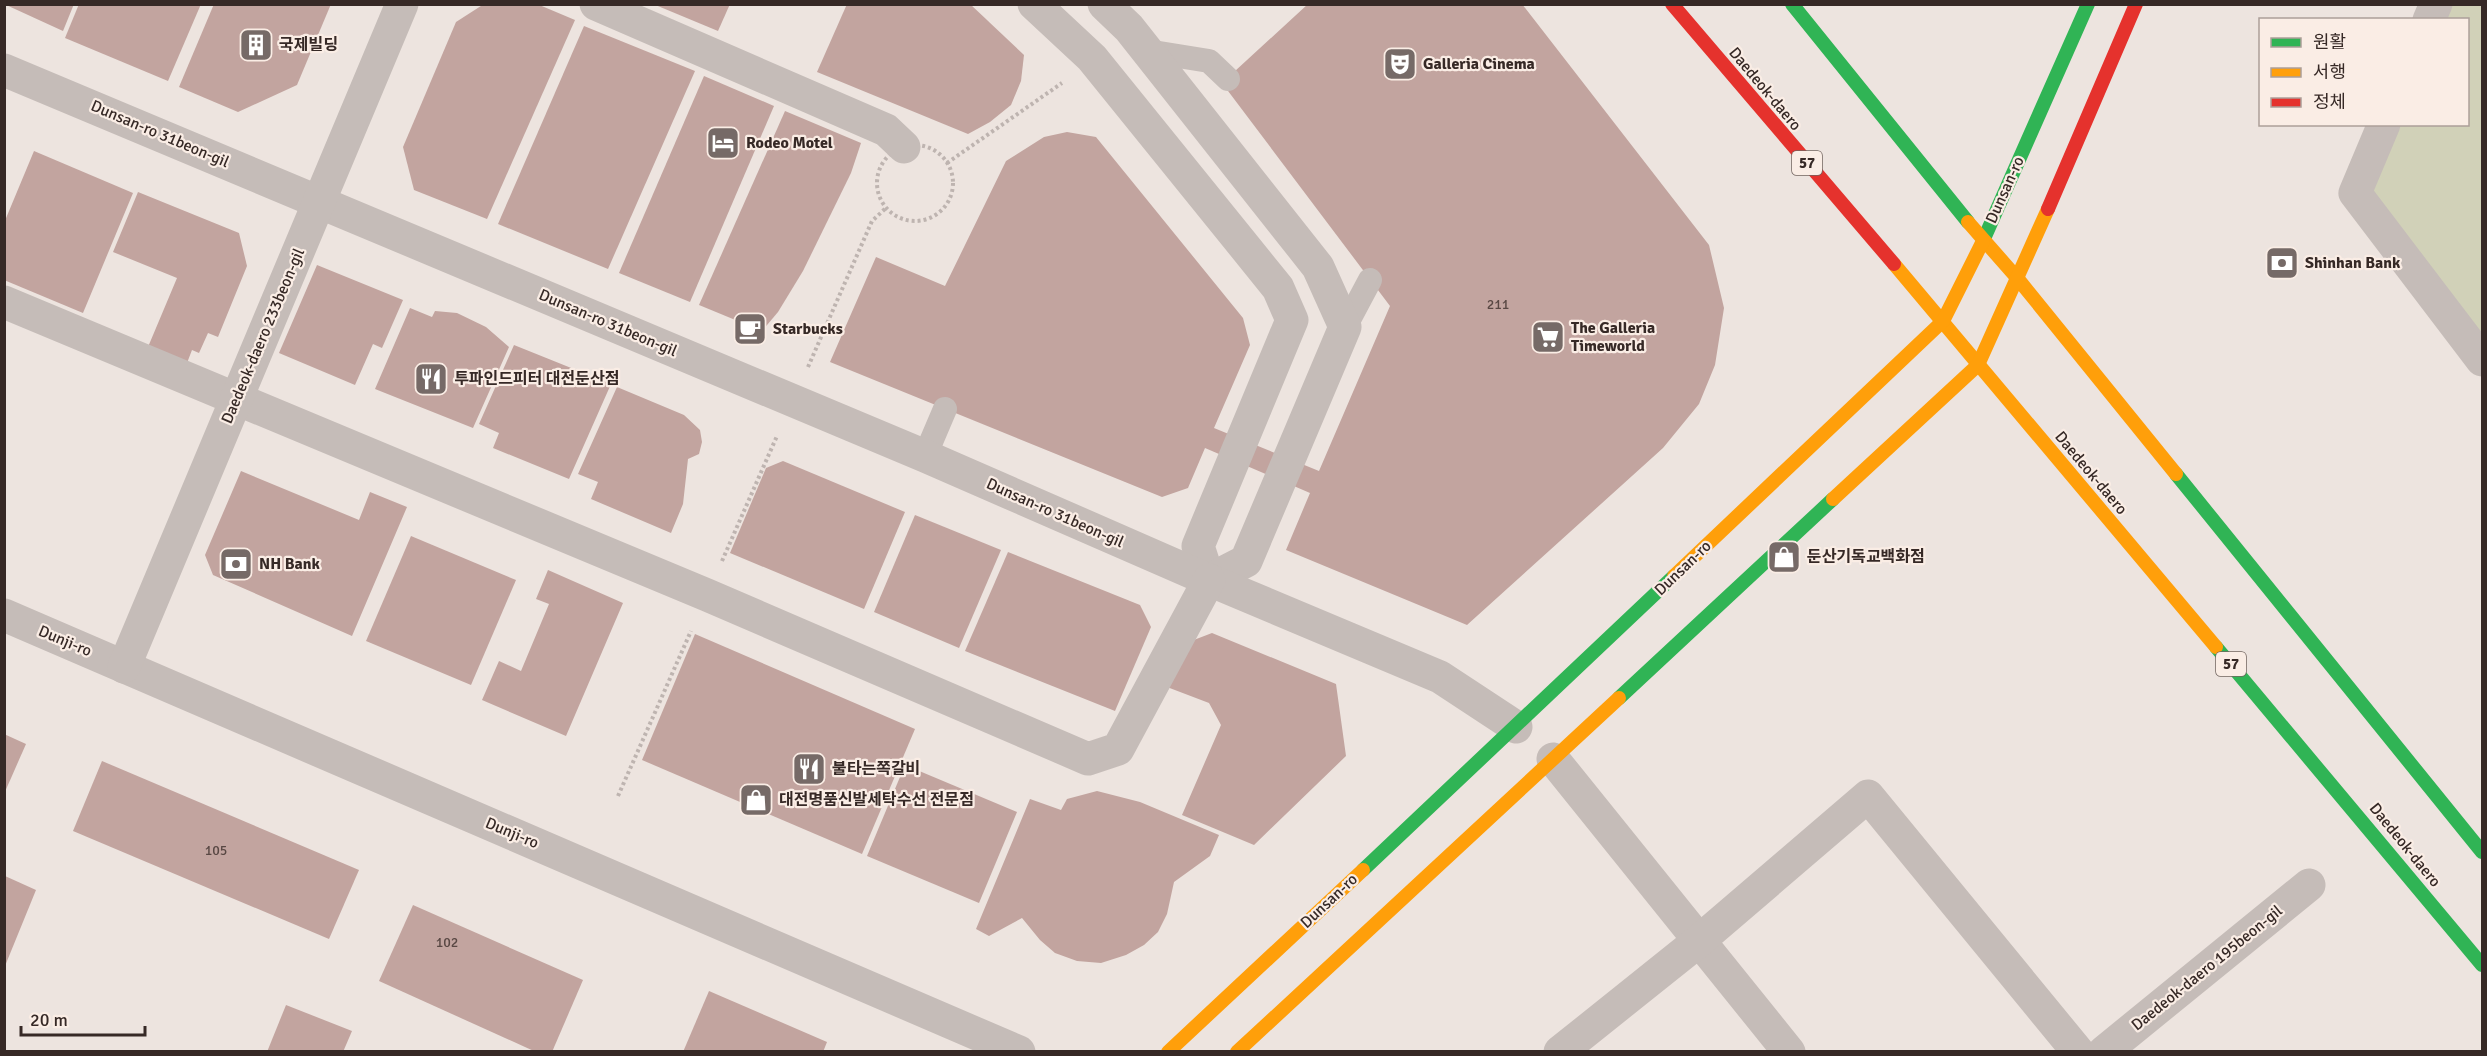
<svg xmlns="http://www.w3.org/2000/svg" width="2487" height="1056" font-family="Signika,'Noto Sans KR',sans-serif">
<rect width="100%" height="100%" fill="#ede4df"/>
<path fill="#d1d1b8" d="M2433,5H2482V336L2361,181L2384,125L2468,124V20L2427,19Z"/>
<g fill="#c2a49f">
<path d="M4,4H74L63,31Z"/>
<path d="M79,4H201L168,81L65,38Z"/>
<path d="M214,4H331L297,85L238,112L179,87Z"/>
<path d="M484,4H537L575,20L487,219L414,190L403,147L456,22Z"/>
<path d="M653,4H730L718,31Z"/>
<path d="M847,4H970L1024,55L1021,81L1011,105L990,122L968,134L817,72Z"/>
<path d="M1308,4H1522L1709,245L1724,308L1715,365L1699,404L1663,448L1467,625L1286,550L1310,493L1205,448L1188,488L1162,497L830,362L876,257L945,286L1006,161L1044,137L1067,132L1096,137L1243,318L1250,345L1214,428L1319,471L1390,306L1222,83Z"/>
<path d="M584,26L695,71L608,269L498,224Z"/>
<path d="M704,76L774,106L690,302L619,273Z"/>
<path d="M785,111L861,143L851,173L803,271L778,312L762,331L699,305Z"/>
<path d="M34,151L133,193L83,313L4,280V223Z"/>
<path d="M138,192L239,233L247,266L218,337L208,333L199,353L192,350L187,363L148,347L177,278L113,252Z"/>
<path d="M317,265L403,300L382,348L373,344L355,385L279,353Z"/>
<path d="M410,308L432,317L435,311L457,313L486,327L509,347L473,428L375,389Z"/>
<path d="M514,345L611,384L569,479L493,448L499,433L479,424Z"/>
<path d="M617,387L684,415L700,430L702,442L699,454L688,459L683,504L671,533L591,499L598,482L578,474Z"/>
<path d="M783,461L905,512L864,609L730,553L766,468Z"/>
<path d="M241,471L359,520L370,492L407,507L352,636L213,575L205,555Z"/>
<path d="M915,515L1001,550L959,648L874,612Z"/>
<path d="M411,536L516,580L471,685L366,641Z"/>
<path d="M1008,552L1140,605L1151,627L1115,711L965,651Z"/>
<path d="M548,570L623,603L566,736L482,700L499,661L521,671L549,604L536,599Z"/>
<path d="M1212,633L1336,684L1346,756L1254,845L1182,815L1221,725L1209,703L1167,687L1186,643Z"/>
<path d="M695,634L915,729L862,854L642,760Z"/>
<path d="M4,734L26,744L4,794Z"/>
<path d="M102,761L359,870L329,939L73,831Z"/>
<path d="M905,765L1017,812L979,903L867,856Z"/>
<path d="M1097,791L1140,802L1219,835L1210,856L1174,882L1167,914L1158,932L1144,945L1126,955L1101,963L1077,961L1055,953L1040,940L1022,918L989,936L976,929L1030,799L1061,810L1067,799Z"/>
<path d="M5,876L36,890L5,966Z"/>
<path d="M413,905L583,980L552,1052H536L379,981Z"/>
<path d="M709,991L827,1042L823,1052H683Z"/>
<path d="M286,1005L352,1031L343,1052H267Z"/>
</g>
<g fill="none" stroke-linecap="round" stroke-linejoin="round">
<g stroke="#beb4b0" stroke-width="4" stroke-dasharray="3 3" stroke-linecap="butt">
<circle cx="915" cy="183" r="38"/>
<path d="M947,163L1062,83"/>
<path d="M808,367L872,221L886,208"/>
<path d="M722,561L777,436"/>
<path d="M618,796L691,631"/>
</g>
<g stroke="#c5bcb8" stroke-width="24">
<path d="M1147,51L1209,61L1228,79"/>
<path d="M1345,327L1370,280"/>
<path d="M925,456L945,409"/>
</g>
<g stroke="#c5bcb8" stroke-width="33">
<path d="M596,4L886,130L904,147"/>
<path d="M1034,4L1092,58L1278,288L1292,320L1198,546L1209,580"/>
<path d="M1104,4L1129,28L1318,267L1345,327L1246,561L1209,580"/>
<path d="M2429,20L2436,4"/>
<path d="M4,70L925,456L1209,580L1440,677L1516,727"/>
<path d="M2384,124L2355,193L2482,360"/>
<path d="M4,302L707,595L1088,759L1118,749L1209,580"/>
<path d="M4,615L1019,1052"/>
<path d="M124,667L402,4"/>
<path d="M1553,759L1789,1052"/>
<path d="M1560,1052L1700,940L1868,796L2078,1052"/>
<path d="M2104,1052L2309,885"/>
</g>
<g stroke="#30b455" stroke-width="14">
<path d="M1792,4L1968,222"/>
<path d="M1983,241L2088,4"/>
<path d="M2176,474L2482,852"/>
<path d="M2216,647L2482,965"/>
<path d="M1619,698L1833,499"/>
<path d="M1363,870L1674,576"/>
</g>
<g stroke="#ff9f0a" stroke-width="14">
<path d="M1968,222L2018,279L2176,474"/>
<path d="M1894,264L2216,647"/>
<path d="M1833,499L1978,365L2048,209"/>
<path d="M1674,576L1943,321L1983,241"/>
<path d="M1168,1052L1363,870"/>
<path d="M1237,1052L1619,698"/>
</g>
<g stroke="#e5322d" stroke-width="14">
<path d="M1672,4L1894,264"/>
<path d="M2048,209L2136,4"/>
</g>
</g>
<defs>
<g id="building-square" transform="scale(1.725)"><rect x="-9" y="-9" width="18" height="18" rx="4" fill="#766a67" stroke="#faede5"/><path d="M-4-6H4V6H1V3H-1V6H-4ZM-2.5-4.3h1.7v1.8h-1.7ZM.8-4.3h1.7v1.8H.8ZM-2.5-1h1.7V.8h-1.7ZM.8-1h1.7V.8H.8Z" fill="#fff"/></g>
<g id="theatre-square" transform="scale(1.725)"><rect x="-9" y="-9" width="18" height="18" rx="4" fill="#766a67" stroke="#faede5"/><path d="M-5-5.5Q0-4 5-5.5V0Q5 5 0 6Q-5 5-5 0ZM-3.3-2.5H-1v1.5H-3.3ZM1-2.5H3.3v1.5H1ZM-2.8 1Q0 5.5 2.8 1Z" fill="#fff"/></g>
<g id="hotel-square" transform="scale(1.725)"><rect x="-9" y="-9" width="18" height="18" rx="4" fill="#766a67" stroke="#faede5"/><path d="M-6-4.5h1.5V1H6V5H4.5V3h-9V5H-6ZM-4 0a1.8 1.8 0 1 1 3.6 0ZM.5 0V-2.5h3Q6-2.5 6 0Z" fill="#fff"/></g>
<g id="bank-square" transform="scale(1.725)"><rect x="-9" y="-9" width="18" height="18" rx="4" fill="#766a67" stroke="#faede5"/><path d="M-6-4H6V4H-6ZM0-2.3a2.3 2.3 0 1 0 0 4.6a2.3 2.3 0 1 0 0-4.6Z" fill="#fff"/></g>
<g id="cafe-square" transform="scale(1.725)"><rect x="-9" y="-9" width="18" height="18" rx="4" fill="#766a67" stroke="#faede5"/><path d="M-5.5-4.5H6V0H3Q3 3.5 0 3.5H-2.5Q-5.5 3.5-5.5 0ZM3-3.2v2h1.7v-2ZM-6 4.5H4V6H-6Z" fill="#fff"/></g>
<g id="supermarket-square" transform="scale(1.725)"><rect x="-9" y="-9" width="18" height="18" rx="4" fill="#766a67" stroke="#faede5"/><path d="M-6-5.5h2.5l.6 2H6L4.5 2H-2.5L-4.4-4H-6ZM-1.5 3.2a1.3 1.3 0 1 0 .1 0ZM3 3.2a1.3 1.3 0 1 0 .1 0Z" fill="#fff"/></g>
<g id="restaurant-square" transform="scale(1.725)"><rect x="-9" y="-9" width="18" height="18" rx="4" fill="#766a67" stroke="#faede5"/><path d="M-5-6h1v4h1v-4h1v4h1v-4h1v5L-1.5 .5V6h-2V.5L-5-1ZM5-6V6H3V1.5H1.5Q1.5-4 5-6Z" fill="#fff"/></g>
<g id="shop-square" transform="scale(1.725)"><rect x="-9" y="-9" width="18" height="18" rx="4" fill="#766a67" stroke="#faede5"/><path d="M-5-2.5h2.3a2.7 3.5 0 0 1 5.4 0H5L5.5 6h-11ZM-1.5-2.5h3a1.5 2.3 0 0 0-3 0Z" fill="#fff"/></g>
</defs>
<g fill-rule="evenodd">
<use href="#building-square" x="256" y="45"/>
<use href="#theatre-square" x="1400" y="64"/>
<use href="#hotel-square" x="723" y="143"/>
<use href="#bank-square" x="2282" y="263"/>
<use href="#cafe-square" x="750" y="329"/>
<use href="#supermarket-square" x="1548" y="337"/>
<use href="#restaurant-square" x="431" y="379"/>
<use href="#shop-square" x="1784" y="557"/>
<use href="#bank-square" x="236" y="564"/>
<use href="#restaurant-square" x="809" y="769"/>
<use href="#shop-square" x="756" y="800"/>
</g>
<g text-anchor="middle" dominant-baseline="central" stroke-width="4.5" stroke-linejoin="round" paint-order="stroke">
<g font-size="14" fill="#594844">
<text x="1498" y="304">211</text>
<text x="216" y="850">105</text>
<text x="447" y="942">102</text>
</g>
<g fill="#faede5" stroke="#71645f" stroke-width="1.5">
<rect x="1792" y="151" width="30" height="24" rx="4.5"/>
<rect x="2216" y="652" width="30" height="24" rx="4.5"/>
</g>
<g font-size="15" font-weight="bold" fill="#362926">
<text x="1807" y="163">57</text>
<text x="2231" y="664">57</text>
</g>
<g font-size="16" font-weight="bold" fill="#362926" stroke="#faede5" text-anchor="start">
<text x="279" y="45">국제빌딩</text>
<text x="1423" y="64">Galleria Cinema</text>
<text x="746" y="143">Rodeo Motel</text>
<text x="2305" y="263">Shinhan Bank</text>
<text x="1571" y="328">The Galleria<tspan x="1571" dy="18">Timeworld</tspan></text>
<text x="773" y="329">Starbucks</text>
<text x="454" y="379">투파인드피터 대전둔산점</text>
<text x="1807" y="557">둔산기독교백화점</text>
<text x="259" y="564">NH Bank</text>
<text x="832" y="769">불타는쪽갈비</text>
<text x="779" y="800">대전명품신발세탁수선 전문점</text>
</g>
<g font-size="16" fill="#362926" stroke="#faede5">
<text transform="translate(1765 89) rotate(50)">Daedeok-daero</text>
<text transform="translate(160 134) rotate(23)">Dunsan-ro 31beon-gil</text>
<text transform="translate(2005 190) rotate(-66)">Dunsan-ro</text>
<text transform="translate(608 323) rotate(23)">Dunsan-ro 31beon-gil</text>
<text transform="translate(263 336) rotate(-67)">Daedeok-daero 233beon-gil</text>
<text transform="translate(2091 473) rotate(50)">Daedeok-daero</text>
<text transform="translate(1055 513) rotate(24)">Dunsan-ro 31beon-gil</text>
<text transform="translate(1683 568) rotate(-44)">Dunsan-ro</text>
<text transform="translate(65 641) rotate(23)">Dunji-ro</text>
<text transform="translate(512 833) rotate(23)">Dunji-ro</text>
<text transform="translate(2405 845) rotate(51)">Daedeok-daero</text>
<text transform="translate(1329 901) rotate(-43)">Dunsan-ro</text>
<text transform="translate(2207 968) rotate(-39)">Daedeok-daero 195beon-gil</text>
</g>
</g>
<rect width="2487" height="1056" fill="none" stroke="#362926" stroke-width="12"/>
<rect x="2259" y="18" width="210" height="108" fill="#faede5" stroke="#ac9f99" stroke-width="1.5"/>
<rect x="2271" y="38" width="30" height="9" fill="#30b455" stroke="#ac9f99" stroke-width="1.5"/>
<text x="2313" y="48" font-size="18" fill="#362926">원활</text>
<rect x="2271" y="68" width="30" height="9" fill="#ff9f0a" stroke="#ac9f99" stroke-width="1.5"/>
<text x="2313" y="78" font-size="18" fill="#362926">서행</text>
<rect x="2271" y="98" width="30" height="9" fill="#e5322d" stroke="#ac9f99" stroke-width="1.5"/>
<text x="2313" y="108" font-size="18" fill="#362926">정체</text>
<path d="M21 1026v9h124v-9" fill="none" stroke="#362926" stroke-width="3"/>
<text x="30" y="1026" font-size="18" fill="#362926" stroke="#faede5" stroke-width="4.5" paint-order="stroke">20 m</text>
</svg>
